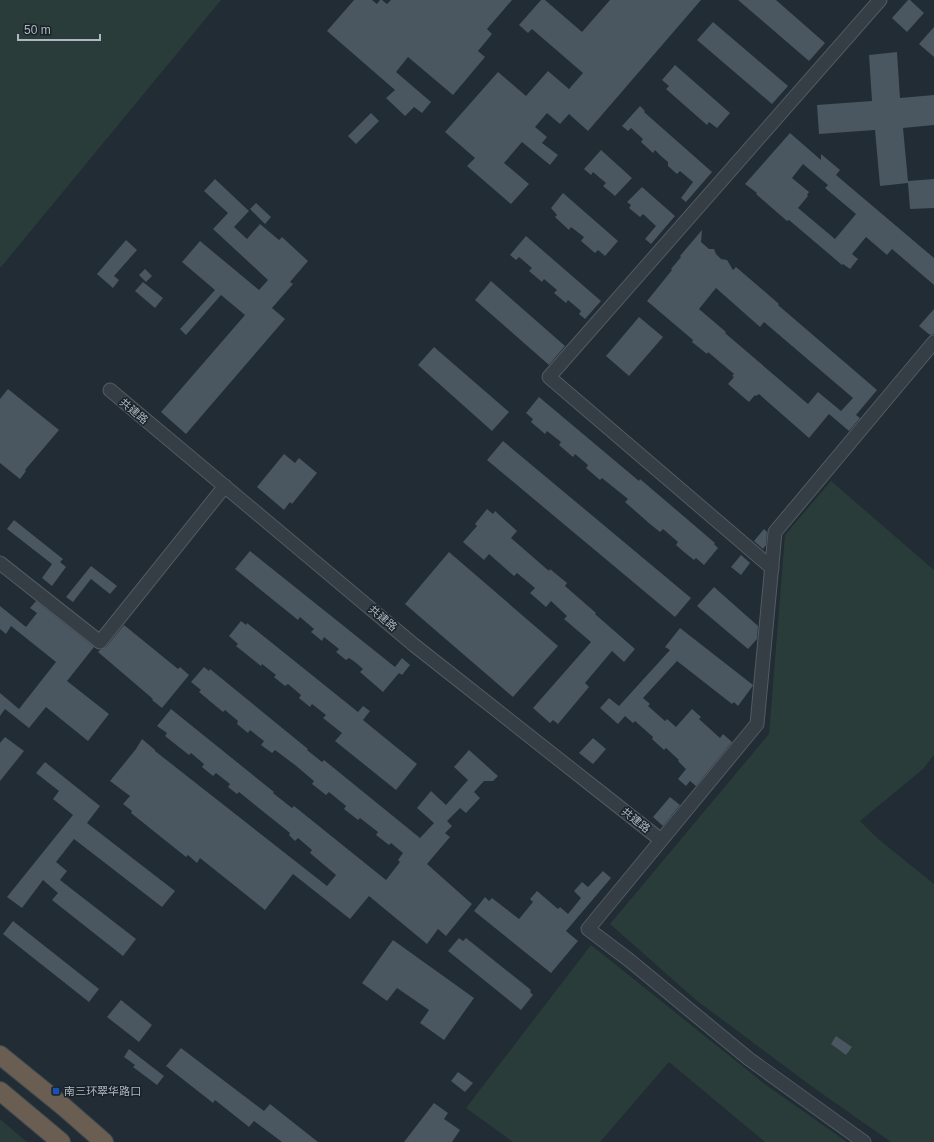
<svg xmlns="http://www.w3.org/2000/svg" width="934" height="1142" font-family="Arial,'Noto Sans SC',sans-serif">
<rect width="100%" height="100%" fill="#212c34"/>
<g fill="#293c39">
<path d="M0,0H221L1,267H0Z"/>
<path d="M831,481L934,570V755L923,769L860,821L877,838L934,884V1142H891L814,1088L696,1000L610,924L769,734L785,535Z"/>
<path d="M591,945L766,1085L847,1142H765L669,1062L600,1142H513L466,1108Z"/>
<path d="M0,1119L27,1142H0Z"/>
</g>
<g fill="#4a5660" fill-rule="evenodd">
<path d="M354,0H372L377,4L380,0H382L387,4L391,0H512L487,29L492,34L478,51L485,57L453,95L408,57L396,72L431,102L422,113L414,107L405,116L386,98L395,90L327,31Z"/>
<path d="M541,0H545L582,32L610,0H701L588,131L569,114L560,124L547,113L535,127L547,137L542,143L558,155L550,165L522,142L504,163L529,184L511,204L467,166L475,158L445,132L498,72L526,96L548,71L569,89L583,73L532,29L528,33L519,25Z"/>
<path d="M738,0H776L825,43L809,61Z"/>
<path d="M908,0H910L924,13L907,32L892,18Z"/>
<path d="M713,22L788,86L772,104L697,40Z"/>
<path d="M934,27V57L919,44Z"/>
<path d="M897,52L900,98L934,95V125L903,128L908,181L934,179V208L910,209L908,183L880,186L875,130L819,134L817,105L872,101L869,55Z"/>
<path d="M675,65L730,113L717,128L709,122L707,125L666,89L669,86L662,80Z"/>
<path d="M640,106L645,111L644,112L712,172L686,202L681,198L693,182L680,171L677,174L668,166V162L661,156L655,150L653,153L641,142L643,139L631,128L628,131L622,126Z"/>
<path d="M371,113L379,121L356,144L348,136Z"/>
<path d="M790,133L821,160V154L840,170L836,175L934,258V285L892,249L887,255L866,237L852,254L858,259L850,269L843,264L842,265L789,220L787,221L756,194L757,193L745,184ZM803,164L828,185L825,188L856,214L835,239L798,208L808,196L807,195L809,192L792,178Z"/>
<path d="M601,150L632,178L615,196L603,186L606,183L593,172L591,175L584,169Z"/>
<path d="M215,179L249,211L234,227L247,239L260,224L279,240L282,237L308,261L290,282L293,284L272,308L285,319L186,434L161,412L245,315L221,295L186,335L180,329L215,290L182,262L200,241L259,290L268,280L213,229L228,213L204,191Z"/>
<path d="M642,187L675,216L651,244L645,239L656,226L643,214L640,217L629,208L631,205L627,202Z"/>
<path d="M563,193L618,241L605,256L598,250L595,253L581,241L584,237L571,227L569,230L555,217L557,215L551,208Z"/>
<path d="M256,203L271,217L265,224L250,209Z"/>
<path d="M702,230L701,242L709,249H714L716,254L721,259L727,260L733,270L736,267L779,304L778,305L877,390L856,415L860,418L849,431L829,414L809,438L759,394L756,396L755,395L749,402L728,384L734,377L732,376L734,374L708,352L707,354L692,342L693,340L647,301L672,270L671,269L681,257L680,256ZM716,288L760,327L764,322L853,398L841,411L818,392L808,404L725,333L726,332L699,309Z"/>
<path d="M526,236L601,301L585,319L579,314L581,311L568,300L566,303L554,293L557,290L544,279L542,282L529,271L532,268L519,257L516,260L510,255Z"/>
<path d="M126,240L137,250L114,276L119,280L113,288L97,274Z"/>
<path d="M145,269L152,276L146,282L139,275Z"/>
<path d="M491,281L565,346L549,365L475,300Z"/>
<path d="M143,282L163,298L155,308L135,291Z"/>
<path d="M934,309V334L930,335L919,326Z"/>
<path d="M639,317L663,337L629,376L606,356Z"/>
<path d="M434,347L509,412L492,431L418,365Z"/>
<path d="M8,389L59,430L25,470L26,471L20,479L0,463V399Z"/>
<path d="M539,397L639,481L640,479L715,543L714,544L718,548L704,565L696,558L694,560L684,552L676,545L678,542L663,529L660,532L650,524L625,502L628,499L602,478L600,480L586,468L588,465L575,454L573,457L559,445L561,442L547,431L545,434L531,422L533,419L526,413Z"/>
<path d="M503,441L691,598L675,617L487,460Z"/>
<path d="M284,454L295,463L299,458L317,473L292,504L290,502L284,510L257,487Z"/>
<path d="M487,509L493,514L495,511L517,531L511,538L549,571L550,569L567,583L565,586L596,613L595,614L635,649L624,662L612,651L585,683L589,687L558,724L553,720L550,723L533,708L591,642L564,619L567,616L551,601L546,607L530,593L535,588L517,573L514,576L489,554L484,560L463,542L477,526L475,524Z"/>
<path d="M14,520L63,559L60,562L66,567L52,586L42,578L52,564L7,529Z"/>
<path d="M764,529L767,532L766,545L763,549L754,541Z"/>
<path d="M250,551L395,667L402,658L410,665L402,675L399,673L383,692L360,672L363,669L355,662L349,658L346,660L336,652L339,649L324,637L322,641L311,632L314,629L300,617L298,620L235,569Z"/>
<path d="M449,552L558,646L513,697L405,604Z"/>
<path d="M741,555L750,563L741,575L731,567Z"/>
<path d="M91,566L117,586L110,594L91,579L73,602L66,597Z"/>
<path d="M714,587L758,626L757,639L748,649L697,606Z"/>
<path d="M36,601L94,647L67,681L109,714L88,741L46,707L29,728L5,709L0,716V693L19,709L56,662L11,626L6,634L0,629V606L26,627L37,613L30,608Z"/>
<path d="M241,621L246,625L247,623L358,712L363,706L370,711L363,720L417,764L396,790L335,741L342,733L323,718L326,715L312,704L310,707L299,698L301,695L288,684L285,686L274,677L276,675L262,664L261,666L236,646L238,644L229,636Z"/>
<path d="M124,625L178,669L180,667L189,675L162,708L152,700L153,699L98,652L100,650L106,647Z"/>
<path d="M680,628L753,685L752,687L738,706L734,702L732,704L677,661L643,698L650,704L648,706L665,721L667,719L676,727L692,709L701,717L699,719L720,738L723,734L732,742L696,786L690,781L686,786L678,779L686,769L678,761L679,760L666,748L664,750L652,739L653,737L635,721L633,723L625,716L618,724L600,708L609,698L619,706L670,650L665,647Z"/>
<path d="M204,667L209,671L210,669L308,749L307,750L322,762L324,760L420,838L434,823L417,808L431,791L446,805L468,780L454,767L469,750L498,776L493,781H484L474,792L480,798L466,813L460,808L447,821L452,826L445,833L450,837L427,864L472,904L446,936L438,929L427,944L369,896L350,919L293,874L265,910L200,858L197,863L188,855L186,857L131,813L132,811L123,804L130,796L110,781L136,749L142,739L155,750V751L327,886L336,875L310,853L312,850L298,838L295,841L289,835L290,833L260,809L239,792L237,794L228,787L230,784L216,773L213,776L202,767L204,764L191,753L189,755L165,736L167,733L157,726L171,709L274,792L273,793L292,808L294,806L386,880L400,862L398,860L403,853L391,843L389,845L376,835L378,832L360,818L358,820L344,809L346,806L329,792L326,795L312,784L314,781L295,765L275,750L272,753L261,745L264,741L250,730L248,733L237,724L238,721L225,710L223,712L199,692L201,690L191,682Z"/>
<path d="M5,737L24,751L0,781V743Z"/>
<path d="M593,738L606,749L593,764L579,753Z"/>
<path d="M45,762L100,806L87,823L175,891L162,907L74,839L56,862L67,871L60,880L136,939L123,956L52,900L58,893L43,880L22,908L7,897L73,815L53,799L59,791L36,773Z"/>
<path d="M670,797L680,805L663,826L653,817Z"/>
<path d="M603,871L611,878L566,931L578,941L551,973L474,911L485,897L489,901L492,898L519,919L533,902L530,899L537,891L558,909L560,907L568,914L581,898L574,891L582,882L588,887Z"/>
<path d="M13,921L99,989L89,1002L3,934Z"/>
<path d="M459,938L463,941L466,938L531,990L530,992L533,995L521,1010L448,951Z"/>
<path d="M393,940L474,998L444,1040L420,1023L429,1010L397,988L387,1001L362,983Z"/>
<path d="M121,1000L152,1025L139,1042L107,1017Z"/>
<path d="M836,1036L852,1047L846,1055L831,1044Z"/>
<path d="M181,1048L264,1111L270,1104L318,1142H282L254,1121L249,1127L215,1100L213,1103L166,1066Z"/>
<path d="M129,1049L164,1076L157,1085L133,1067L135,1065L124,1057Z"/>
<path d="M458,1072L473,1083L465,1092L451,1081Z"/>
<path d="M434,1103L448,1113L444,1119L460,1130L452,1142H404Z"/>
</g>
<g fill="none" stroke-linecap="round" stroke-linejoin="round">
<g stroke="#525b63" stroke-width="15">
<g id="minor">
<path d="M110,390L414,645L661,840"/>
<path d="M0,563L100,642L225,486"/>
<path d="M772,568L549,377L880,0"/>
<path d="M864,1142L749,1059L629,960L588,929L757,724L775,532L934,342"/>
</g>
</g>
<g stroke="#3f484f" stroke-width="20">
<g id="highway">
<path d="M0,1055L64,1107L104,1142"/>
<path d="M0,1091L61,1142"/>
</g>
</g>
<use href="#minor" stroke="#353d45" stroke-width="13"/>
<use href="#highway" stroke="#6a5e52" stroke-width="18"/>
</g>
<rect fill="#1a4fb4" stroke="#1a2229" stroke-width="1.5" x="52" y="1087" width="8" height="8" rx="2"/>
<g text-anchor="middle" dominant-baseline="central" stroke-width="3" stroke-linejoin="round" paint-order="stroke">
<g font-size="11" fill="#afb8c2" stroke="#1a2229">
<text transform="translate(134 411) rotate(40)">共建路</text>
<text transform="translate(383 618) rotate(40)">共建路</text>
<text transform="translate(636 820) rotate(38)">共建路</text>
</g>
<g font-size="11" fill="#afb8c2" stroke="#1a2229" text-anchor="start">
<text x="64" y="1091">南三环翠华路口</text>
</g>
</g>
<path d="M18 34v6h82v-6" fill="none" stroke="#afb8c2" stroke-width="2"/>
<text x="24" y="34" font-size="12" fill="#afb8c2" stroke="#1a2229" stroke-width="3" paint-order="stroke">50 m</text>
</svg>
